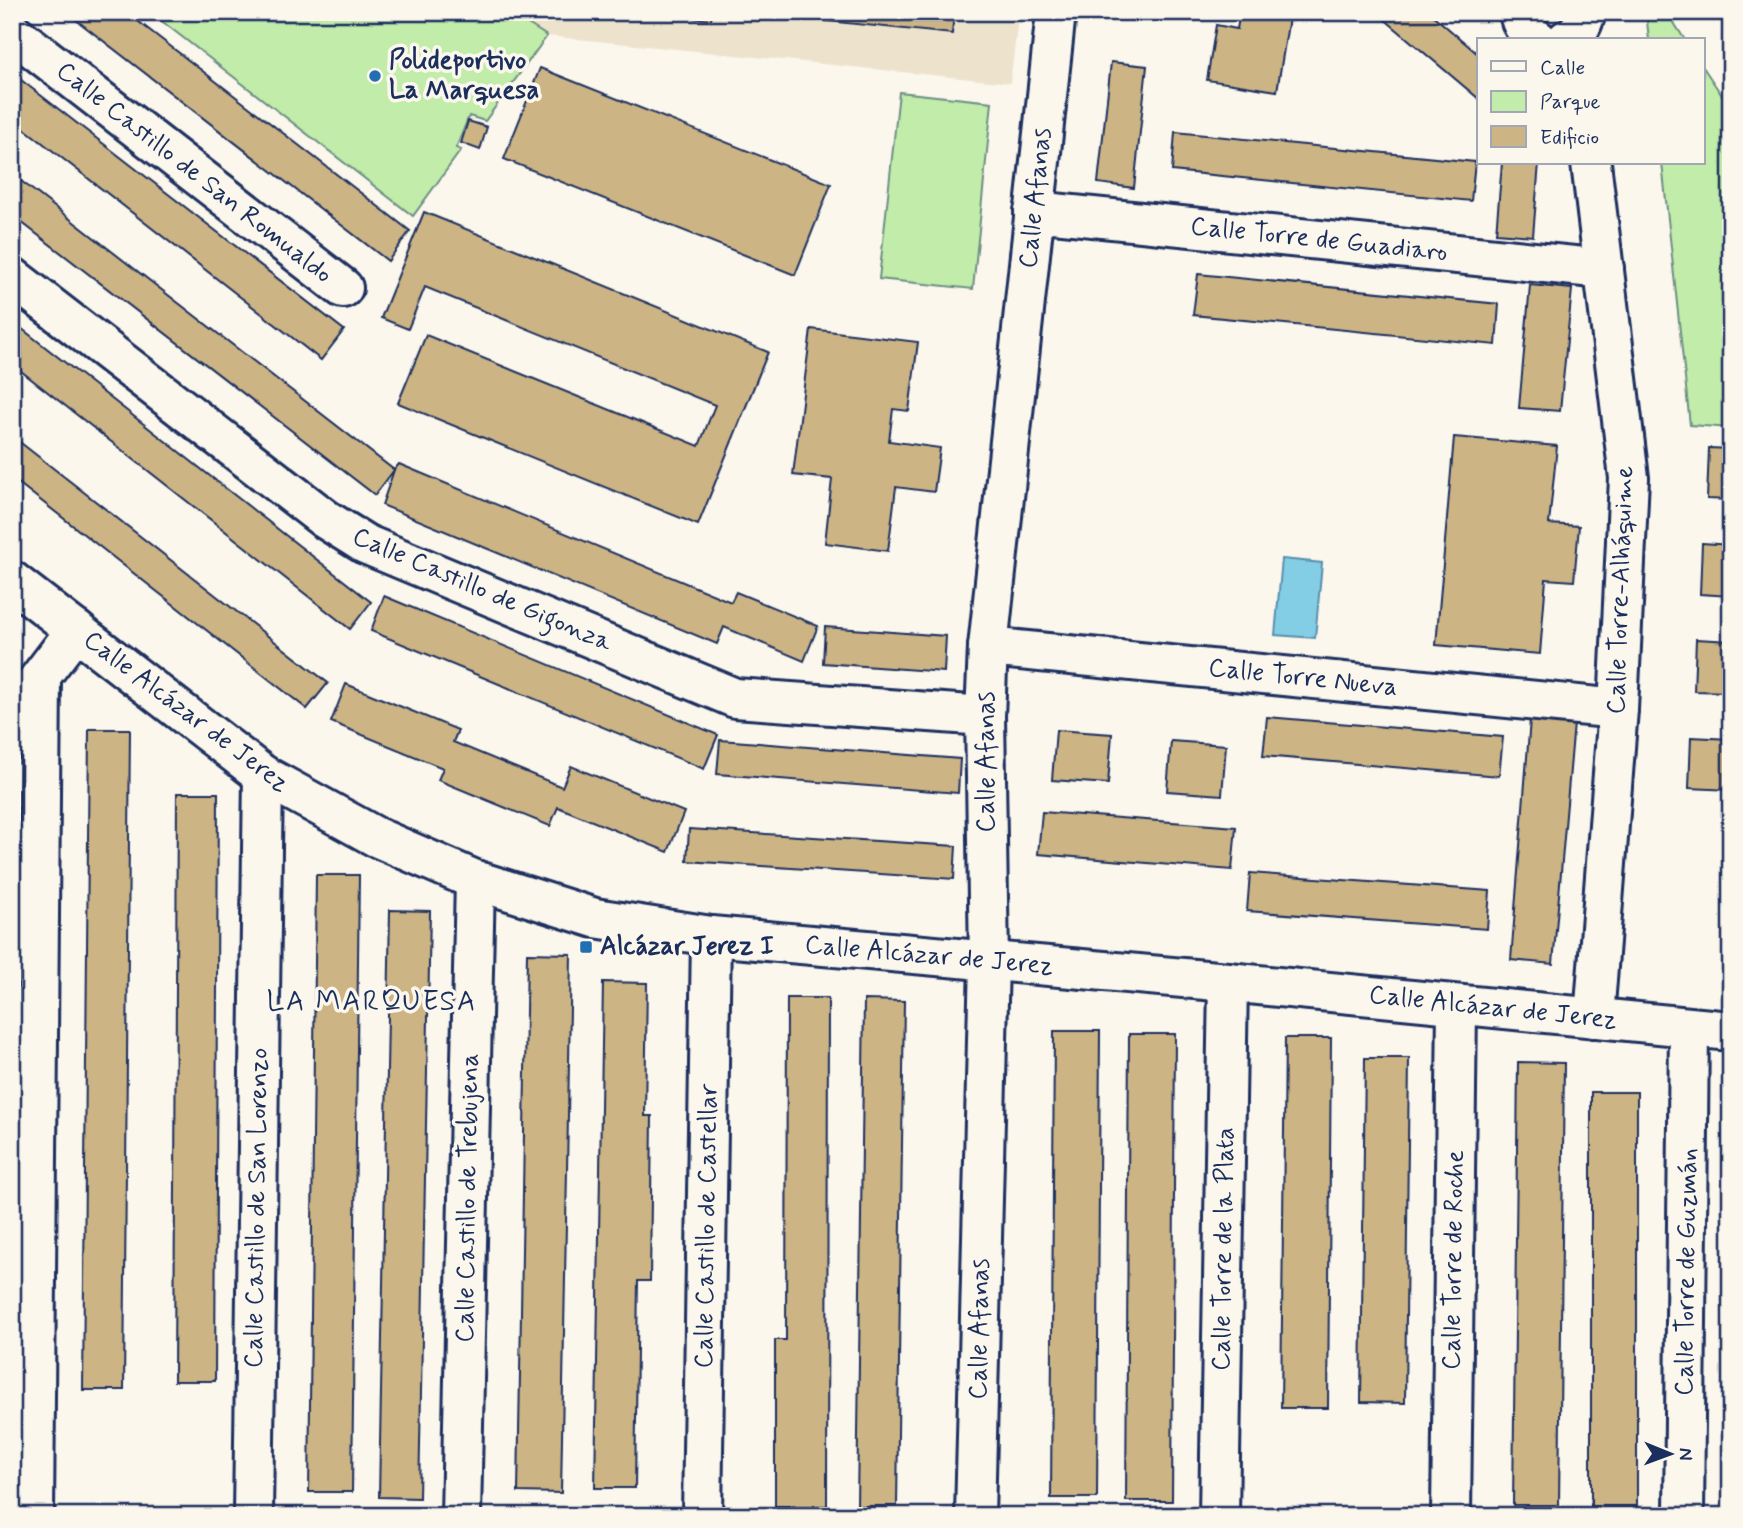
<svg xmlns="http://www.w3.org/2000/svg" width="1743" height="1528" font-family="Mynerve,sans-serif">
<rect width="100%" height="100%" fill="#fbf7ec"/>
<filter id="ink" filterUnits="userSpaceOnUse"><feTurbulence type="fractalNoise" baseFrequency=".0143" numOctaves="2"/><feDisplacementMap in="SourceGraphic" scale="14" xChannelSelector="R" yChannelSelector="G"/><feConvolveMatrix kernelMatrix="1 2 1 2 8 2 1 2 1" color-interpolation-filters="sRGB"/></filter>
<g filter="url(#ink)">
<path fill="#ede3cd" d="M509,12H1019L1010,83L547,36Z"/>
<g fill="#c1eca9" stroke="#6e8e84" stroke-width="2">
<path d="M150,12H509L547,36L485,121L469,116L456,148L461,150L413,216Z"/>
<path d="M1646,12H1667L1685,40H1649Z"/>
<path d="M1703,67L1731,109V428L1690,425L1662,163H1703Z"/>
<path d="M899,92L992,102L973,289L879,279Z"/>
</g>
<path fill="#83cee4" stroke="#598eae" stroke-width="2" d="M1282,559L1322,563L1315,638L1275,635Z"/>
<g fill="#cdb484" stroke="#1b2f5e" stroke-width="2">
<path d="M66,12H126L410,231L388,261Z"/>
<path d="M665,12H712L711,20L665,15Z"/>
<path d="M760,12H954L952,34L759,14Z"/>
<path d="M1240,12H1290L1277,91L1207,80L1216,25L1237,29Z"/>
<path d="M1376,12H1429L1479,55V99Z"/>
<path d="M1111,62L1147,66L1134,188L1098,183Z"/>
<path d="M540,68L831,184L795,275L504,159Z"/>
<path d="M12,73L344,330L321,360L12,119Z"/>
<path d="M468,121L487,127L480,150L461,143Z"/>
<path d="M1175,132L1475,162L1471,201L1172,171Z"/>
<path d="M1502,163H1539L1533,236L1496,233Z"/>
<path d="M12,174L394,470L375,495L12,215Z"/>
<path d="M424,212L768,352L698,525L398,403L426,335L699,446L715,405L425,287L408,329L381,318Z"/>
<path d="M1198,274L1499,304L1496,345L1193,315Z"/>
<path d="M1530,285L1572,289L1560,411L1519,408Z"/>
<path d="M12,321L371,602L350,629L12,364Z"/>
<path d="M811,329L918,342L909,411L893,409L889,441L940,448L934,492L896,487L888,551L825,543L832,479L793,475Z"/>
<path d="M12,436L328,683L307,709L12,478Z"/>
<path d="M1454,437L1557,446L1549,524L1579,526L1574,581L1546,579L1540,654L1436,645Z"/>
<path d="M1709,448L1731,449V500L1707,499Z"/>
<path d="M399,464L731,602L736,592L818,626L804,661L724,627L717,644L382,505L394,470Z"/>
<path d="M1702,543L1731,545V596L1700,594Z"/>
<path d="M384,596L718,735L704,769L371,631Z"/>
<path d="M825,627L946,636L944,672L823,663Z"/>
<path d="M1696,639L1731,641V692L1694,691Z"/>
<path d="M346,684L458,730L453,742L562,787L571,766L684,812L668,852L558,807L550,826L438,780L443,768L331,722Z"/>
<path d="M1267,717L1503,737L1499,776L1263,756Z"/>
<path d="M1530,719L1574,723L1553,964L1511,960Z"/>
<path d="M89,729H130L124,1390H83Z"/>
<path d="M1056,730L1112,734L1108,784L1052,780Z"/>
<path d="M1691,737L1731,739V790L1689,788Z"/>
<path d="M720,740L960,759L958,793L717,774Z"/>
<path d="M1171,741L1226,745L1222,795L1167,791Z"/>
<path d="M177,793H218L215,1381H174Z"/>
<path d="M12,808H22V840L12,841Z"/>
<path d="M1042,812L1236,827L1232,870L1038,854Z"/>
<path d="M689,829L956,846L954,879L687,861Z"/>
<path d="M1250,873L1490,891L1487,929L1247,911Z"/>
<path d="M316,875H359L352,1492H309Z"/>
<path d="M390,910L430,911L419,1498L379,1497Z"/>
<path d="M527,953L571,954L561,1493L518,1492Z"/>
<path d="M603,982L647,983L645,1116H652L650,1281H638L635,1488H595Z"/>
<path d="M787,998H828L827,1506H775V1340H786Z"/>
<path d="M864,1000L904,1001L897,1506H857Z"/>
<path d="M1054,1031H1100L1097,1498H1051Z"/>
<path d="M1129,1034H1175L1172,1501H1126Z"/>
<path d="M1285,1038H1331L1328,1408H1281Z"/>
<path d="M1365,1058H1409L1405,1403L1361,1402Z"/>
<path d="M1518,1062L1564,1063L1559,1505H1513Z"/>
<rect x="1591" y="1092" width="46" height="414"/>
</g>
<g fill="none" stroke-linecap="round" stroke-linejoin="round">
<g stroke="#1b2f5e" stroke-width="44">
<g id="street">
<path d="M1519,12C1521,26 1527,33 1538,40"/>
<path d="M12,32L343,288"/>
<path d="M1566,40C1578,36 1583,24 1586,12"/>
<path d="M1591,163L1629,478L1618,709L1594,1018"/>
<path d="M1034,211L1604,269"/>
<path d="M12,277L325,519L365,544L735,698L985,716"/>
<path d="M12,581L263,775L376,837L475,880L595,918L711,936L1228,982L1731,1031"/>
<path d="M988,647L1618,709"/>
<path d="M12,714L76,630"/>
<path d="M34,1516L41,677"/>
<path d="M253,1516L263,775"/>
<path d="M461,1516L475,880"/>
<path d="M702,1516L711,936"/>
<path d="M975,1516L989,961L985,716L988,647L1056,12"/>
<path d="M1219,1516L1228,982"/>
<path d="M1451,1516L1457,1005"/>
<path d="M1684,1516L1689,1028"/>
</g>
</g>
<use href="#street" stroke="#fbf7ec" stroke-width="38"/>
</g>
</g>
<g fill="#1f6fb2" stroke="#fbf7ec" stroke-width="2.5">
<circle cx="375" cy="76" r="7"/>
<rect x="579" y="940" width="14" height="14" rx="3.5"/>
</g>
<g text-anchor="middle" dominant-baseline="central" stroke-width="7" stroke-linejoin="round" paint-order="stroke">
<g font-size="26" font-weight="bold" fill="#1b2f5e" stroke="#fbf7ec" text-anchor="start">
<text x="389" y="61">Polideportivo<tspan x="389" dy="30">La Marquesa</tspan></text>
<text x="600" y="947">Alcázar Jerez I</text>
</g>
<g font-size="26" fill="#1b2f5e" stroke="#fbf7ec">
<text transform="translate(194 173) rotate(38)">Calle Castillo de San Romualdo</text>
<text transform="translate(1036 198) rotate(-84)">Calle Afanas</text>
<text transform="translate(1319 240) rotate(6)">Calle Torre de Guadiaro</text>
<text transform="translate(482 590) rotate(23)">Calle Castillo de Gigonza</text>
<text transform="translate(1621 590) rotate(-88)">Calle Torre-Alháquime</text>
<text transform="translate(1303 678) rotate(6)">Calle Torre Nueva</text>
<text transform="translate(186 712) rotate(37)">Calle Alcázar de Jerez</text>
<text transform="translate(987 762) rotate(-90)">Calle Afanas</text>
<text transform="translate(929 956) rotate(5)">Calle Alcázar de Jerez</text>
<text transform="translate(1493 1008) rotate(6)">Calle Alcázar de Jerez</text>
<text transform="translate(468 1198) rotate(-89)">Calle Castillo de Trebujena</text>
<text transform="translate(257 1208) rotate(-89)">Calle Castillo de San Lorenzo</text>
<text transform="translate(707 1226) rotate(-89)">Calle Castillo de Castellar</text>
<text transform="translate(1224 1249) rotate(-89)">Calle Torre de la Plata</text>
<text transform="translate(1454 1260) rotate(-89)">Calle Torre de Roche</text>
<text transform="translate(1687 1272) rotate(-89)">Calle Torre de Guzmán</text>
<text transform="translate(980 1329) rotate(-89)">Calle Afanas</text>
</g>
<g font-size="28" letter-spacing="2" fill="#1b2f5e" stroke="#fbf7ec">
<text x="372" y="1002">LA MARQUESA</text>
</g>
</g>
<rect width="1743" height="1528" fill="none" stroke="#fbf7ec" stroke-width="42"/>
<rect x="21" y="21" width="1701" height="1486" fill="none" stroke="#1b2f5e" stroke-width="2.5" filter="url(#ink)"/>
<rect x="1477" y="38" width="228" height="126" fill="#fbf7ec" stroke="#a1a7b3" stroke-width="2"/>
<rect x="1491" y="61" width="35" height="10" fill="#fbf7ec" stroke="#a1a7b3" stroke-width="2"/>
<text x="1540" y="74" font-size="21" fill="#1b2f5e">Calle</text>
<rect x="1491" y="91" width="35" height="21" fill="#c1eca9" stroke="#a1a7b3" stroke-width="2"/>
<text x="1540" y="108" font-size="21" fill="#1b2f5e">Parque</text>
<rect x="1491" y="126" width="35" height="21" fill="#cdb484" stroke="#a1a7b3" stroke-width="2"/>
<text x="1540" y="144" font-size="21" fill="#1b2f5e">Edificio</text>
<g transform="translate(1670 1454) rotate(91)" stroke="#fbf7ec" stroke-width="5" paint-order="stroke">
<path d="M0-5L12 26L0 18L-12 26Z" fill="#1b2f5e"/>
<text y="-10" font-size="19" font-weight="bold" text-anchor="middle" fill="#1b2f5e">N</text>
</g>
</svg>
